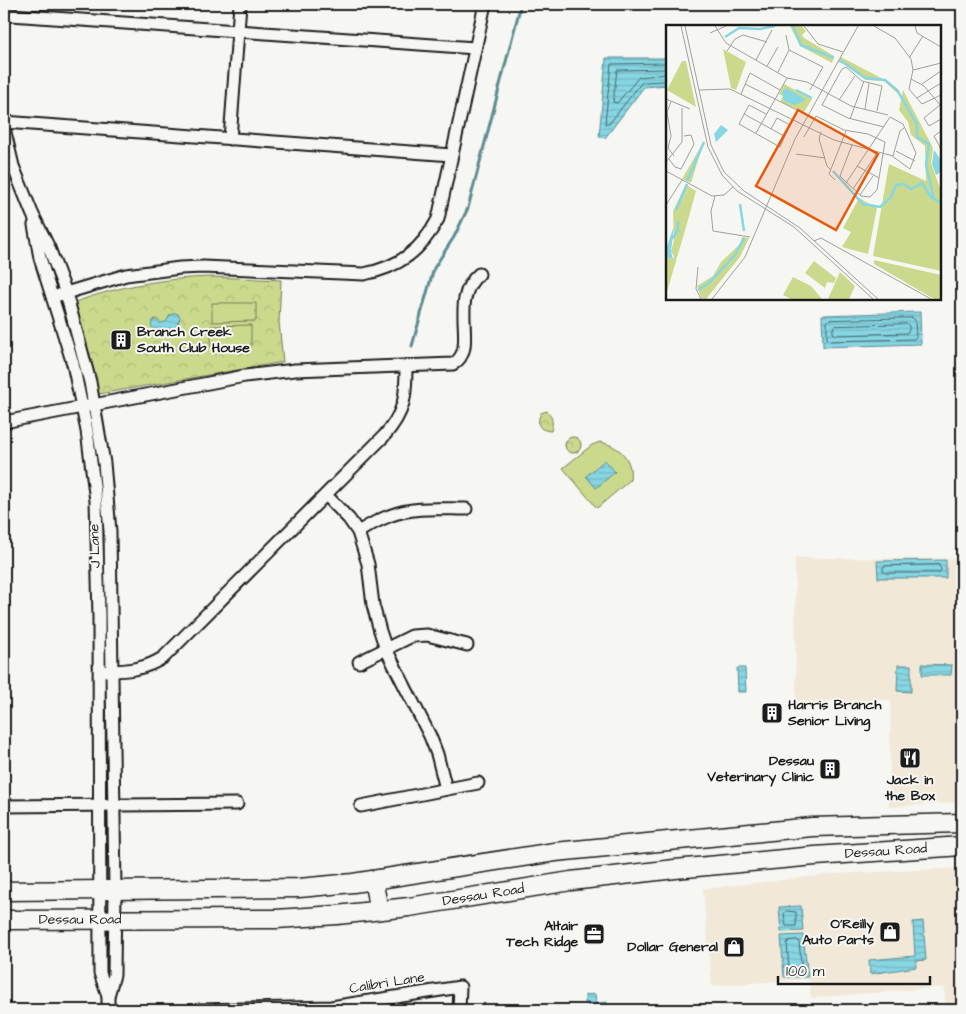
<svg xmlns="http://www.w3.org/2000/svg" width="966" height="1014" font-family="'Architects Daughter',sans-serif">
<defs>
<pattern id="park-crowns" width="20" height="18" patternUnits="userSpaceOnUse" patternTransform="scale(1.25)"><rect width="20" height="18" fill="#cbd98d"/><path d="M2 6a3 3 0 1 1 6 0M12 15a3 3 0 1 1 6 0" fill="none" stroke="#aeba79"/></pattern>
<pattern id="water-rules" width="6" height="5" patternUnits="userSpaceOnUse" patternTransform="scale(1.25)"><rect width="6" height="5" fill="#86d6e3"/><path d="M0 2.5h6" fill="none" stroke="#73b7c2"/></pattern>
</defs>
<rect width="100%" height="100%" fill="#f6f6f2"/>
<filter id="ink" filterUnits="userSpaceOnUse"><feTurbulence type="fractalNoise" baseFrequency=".02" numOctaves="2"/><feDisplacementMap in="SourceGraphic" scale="10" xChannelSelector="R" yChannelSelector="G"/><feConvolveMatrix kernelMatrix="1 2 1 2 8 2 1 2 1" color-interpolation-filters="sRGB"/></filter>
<g filter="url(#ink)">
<g fill="#f1e8d8">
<path d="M795,558L962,559V802L889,807L891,700L796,702Z"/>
<path d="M962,868V1010H946L944,987L811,998L809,979L712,986L703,889L833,874Z"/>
</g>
<g fill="url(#park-crowns)" stroke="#747a54">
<path d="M212,277L281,280L279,322L283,362L99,394L75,302C119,286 165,278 212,277Z"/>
<path d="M547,411C553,417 553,424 551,431C538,430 536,424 541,413Z"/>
<circle cx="573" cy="445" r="8"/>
</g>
<g fill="#cbd98d" stroke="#747a54">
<path d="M212,303H256V321L212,322Z"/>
<path d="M251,325V348H211V326Z"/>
<path d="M600,442C620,446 633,459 630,480L597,508L563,468L592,445Z"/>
</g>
<g fill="url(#water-rules)" stroke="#5c8c93">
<path d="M606,58H667V85L644,87L605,138L599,137Z"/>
<path d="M920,312L921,344L823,347L822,315Z"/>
<path d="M175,313L178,314L180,318L175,330L160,334L151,326L152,322L155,319L160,323L166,322L170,315Z"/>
<path d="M605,460L615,472L596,488L586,476Z"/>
<path d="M946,560V578H878L877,561Z"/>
<path d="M922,664L952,665L951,675H922Z"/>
<path d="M898,665H911V692L897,691Z"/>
<path d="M737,668H745L746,692H738Z"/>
<path d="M801,906L803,931L781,932L779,907Z"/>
<path d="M923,921L926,960L916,961V967L870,974L869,960L915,956L913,922Z"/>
<path d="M803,935L808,977H784L781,936Z"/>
<path d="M595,994L596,1003L607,1002V1010H588V1003H585V995Z"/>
</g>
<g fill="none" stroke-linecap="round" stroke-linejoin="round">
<g stroke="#46666c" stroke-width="1">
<path d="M667,63L611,64L605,124H609L642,82L667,81"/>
<path d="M667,69L617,70L613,102L617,103L639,77L667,74"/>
<path d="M913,318L915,320L916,337L914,339L830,341L827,340V322L829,320Z"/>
<path d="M907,324L909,326V330L907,333L836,335L833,333V328L835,326Z"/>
<path d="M939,565L941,570L939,573H885L883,571V567L885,566Z"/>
<path d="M787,911L796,912V926H786L784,914Z"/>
<path d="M797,940L799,942L802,970L800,972H791L789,970L787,943L789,941Z"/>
</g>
<path stroke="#5c8c93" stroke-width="3" d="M412,346L434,268L454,237L468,208L521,4"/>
<g stroke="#1c1c1c" stroke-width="15">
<g id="street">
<path d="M4,16L11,15L475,48"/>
<path d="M4,122L452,155"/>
<path d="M4,128L13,166L32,213L49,248L66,293L90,382L104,463L110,531L115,889L114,975L108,996V1010"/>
<path d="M230,139L240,4"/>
<path d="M34,225L40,258L73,364L87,431L96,501L99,617L100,973L108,996"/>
<path d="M59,295L126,275L180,268L203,267L364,274C399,267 421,251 438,219L485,4"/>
<path d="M4,422L245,376L295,370L453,364C480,349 447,301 479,274"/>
<path d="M326,495L349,519L358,532L368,564L373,605L380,631L386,649L430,736L437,754L446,789"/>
<path d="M358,532C368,526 378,520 389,516C413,506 441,509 466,509"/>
<path d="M359,662L412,636L427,635L467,645"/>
<path d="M107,671C128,671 146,669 164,657L384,436C405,412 406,397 406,366"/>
<path d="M4,806L237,804"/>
<path d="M361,806L478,783"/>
<path d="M199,1010L331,1007L460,987L459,1010"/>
</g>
</g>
<g stroke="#1c1c1c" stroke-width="21">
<g id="primary">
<path d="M373,880L379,910"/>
<path d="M4,891L299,888L353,883L555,852L812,827L962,823"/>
<path id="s1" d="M4,920L276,919L337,915L409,907L571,881L675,869L815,856L962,846"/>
</g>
</g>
<use href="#street" stroke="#f6f6f2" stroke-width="11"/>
<use href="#primary" stroke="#f6f6f2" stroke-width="18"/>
</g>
</g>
<defs>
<g id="building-square" transform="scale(1.125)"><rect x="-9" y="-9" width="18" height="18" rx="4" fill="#1c1c1c" stroke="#f6f6f2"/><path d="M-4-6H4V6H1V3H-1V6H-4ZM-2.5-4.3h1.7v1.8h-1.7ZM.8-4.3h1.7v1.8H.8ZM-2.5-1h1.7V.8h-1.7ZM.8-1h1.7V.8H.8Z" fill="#fff"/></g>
<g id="restaurant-square" transform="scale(1.125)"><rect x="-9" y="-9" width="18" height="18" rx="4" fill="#1c1c1c" stroke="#f6f6f2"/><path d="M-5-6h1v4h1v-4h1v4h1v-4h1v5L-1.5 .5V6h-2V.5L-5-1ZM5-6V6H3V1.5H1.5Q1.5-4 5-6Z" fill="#fff"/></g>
<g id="shop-square" transform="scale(1.125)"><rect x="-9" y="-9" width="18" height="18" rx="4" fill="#1c1c1c" stroke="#f6f6f2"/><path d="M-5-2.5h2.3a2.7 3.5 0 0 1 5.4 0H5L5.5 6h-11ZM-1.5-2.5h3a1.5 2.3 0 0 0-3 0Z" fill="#fff"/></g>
<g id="office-square" transform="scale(1.125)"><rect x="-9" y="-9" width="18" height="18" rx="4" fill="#1c1c1c" stroke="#f6f6f2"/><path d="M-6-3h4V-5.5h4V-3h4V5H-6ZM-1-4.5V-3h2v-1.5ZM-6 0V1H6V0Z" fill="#fff"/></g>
</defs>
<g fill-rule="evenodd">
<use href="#building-square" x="121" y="340"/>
<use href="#building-square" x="772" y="713"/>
<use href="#restaurant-square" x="910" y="758"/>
<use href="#building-square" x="830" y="769"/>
<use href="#shop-square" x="890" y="932"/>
<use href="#office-square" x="594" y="934"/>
<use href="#shop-square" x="734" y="947"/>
</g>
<g text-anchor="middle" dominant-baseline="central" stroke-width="4" stroke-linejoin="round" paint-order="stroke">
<g font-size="14" font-weight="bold" fill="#1c1c1c" stroke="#f6f6f2" text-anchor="end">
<text x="137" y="332" text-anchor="start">Branch Creek<tspan x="137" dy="16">South Club House</tspan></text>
<text x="788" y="705" text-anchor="start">Harris Branch<tspan x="788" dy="16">Senior Living</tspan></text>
<text x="814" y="761">Dessau<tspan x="814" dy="16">Veterinary Clinic</tspan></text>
<text x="910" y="780" text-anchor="middle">Jack in<tspan x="910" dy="16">the Box</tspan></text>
<text x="874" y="924">O'Reilly<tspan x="874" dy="16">Auto Parts</tspan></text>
<text x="578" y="926">Altair<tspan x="578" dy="16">Tech Ridge</tspan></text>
<text x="718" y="947">Dollar General</text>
</g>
<g font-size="14" fill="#1c1c1c" stroke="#f6f6f2">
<text transform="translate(95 546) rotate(-92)">J Lane</text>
<text stroke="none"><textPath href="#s1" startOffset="886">Dessau Road</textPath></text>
<text stroke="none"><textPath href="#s1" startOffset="481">Dessau Road</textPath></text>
<text stroke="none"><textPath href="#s1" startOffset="76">Dessau Road</textPath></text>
<text transform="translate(387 983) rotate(-9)">Calibri Lane</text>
</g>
</g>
<g transform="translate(666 25)">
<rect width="275" height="275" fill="#f6f6f2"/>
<path d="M16,36H20L30,82L1,65ZM148,236L170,253L168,258L161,257L159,263L139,248ZM174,247L189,261L183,274H162ZM127,252L145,261L156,274H125L117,270Z" fill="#cbd98d"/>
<path d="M124,1H136L140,6L136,10L138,13L168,31L166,38L134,21ZM175,32L219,55L234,66L231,68L218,56L200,55L183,41L172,37ZM237,65L267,123L265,138L275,166V246L207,231L223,139L260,156L259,121L245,110L242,97L233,85ZM38,116L25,158L16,154ZM20,159L24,162L15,177V195L20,202L0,270V232L7,234L8,231L5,227L8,215L7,186ZM193,173L211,183L202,229L176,222L185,207L177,203ZM76,212L83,213L74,232L40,274L35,273L31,261L47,251L55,237L74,219ZM208,235L275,250V274H268L208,239Z" fill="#cbd98d"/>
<path d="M57,24L80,37L70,65L65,63ZM118,59L146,74L138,87L114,77L117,71L113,69ZM24,162L30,166L20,202L15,195V177Z" fill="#cbd98d"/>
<path d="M120,63L139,74L138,76L129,80L118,76L116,67ZM55,100L62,105L50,117L48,109ZM268,125L275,135V147L270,150L266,139ZM8,201L5,227L7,234L0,232V224Z" fill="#86d6e3"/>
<path fill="none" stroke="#86d6e3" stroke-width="2.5" d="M127,1L135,20L168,33M59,12L73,3L94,4L109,1M174,35L199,53L219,55L231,65L251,99V112L263,119L260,140L268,174M130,65L146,73M167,146L197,179L214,182L225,172L230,160L238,159L245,164L256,158L265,172L275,178M21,156L38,117M74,179L78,206M10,185L21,159M6,214L12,205V196M32,265L43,258L69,230L78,213"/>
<path fill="none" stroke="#9f9f9c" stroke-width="1" d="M15,1L42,122L56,150L71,166L128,202L207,274M19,1L45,120L58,147L78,166L134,203L212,274M49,1L60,18L121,53L141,57L185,81L222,90M138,1L152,19L177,27M208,1L229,13L245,34L247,45M249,1L251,8L275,22M44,8L60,1M123,25L157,42L144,65M61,26L69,14L77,10L101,17M243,33L257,11M90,35L106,5M101,41L112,22M247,45L243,64L256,79L275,70M247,45L275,38M112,47L123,25L120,10M245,54L258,61L275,81M79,59L131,85M256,59L275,46M33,65L64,64L168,115L194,122M75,69L84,48L114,65M251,73L275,58M0,74L24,84M173,75L189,51M5,77L1,87L5,111L2,123L8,131M274,80L258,93L263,101L275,94M199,84L203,58M211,86L216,61L196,56L180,42L176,44L156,80L182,93L218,102M78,89L118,111M100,89L83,80L73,99L114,122L124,100L111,93L105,104M224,92L237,99L250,128L244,144L226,131M184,94L198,56M275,106L268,111L275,124M155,107L153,114L161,141L165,145M90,108L121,53M138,112L150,91L178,105L202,109L219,117L211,165L204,172L195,171L174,151L186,120M194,122L227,131L234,106L238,103M230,126L249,136M130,129L159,133M3,134L9,142L15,144L28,119L25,110L18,111M0,137L16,117V83M191,141L213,153M0,146L46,171L58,170L67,162M169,155L163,149L180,106M180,158L224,92M187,164L211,128M194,170L207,151M49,171L45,186L47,206L84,212M0,180L16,155M148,216L155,213L265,274M32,242L30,264L35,274M46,274L79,232L129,114L192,1"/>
<path fill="#e8590c" fill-opacity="0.15" stroke="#e8590c" stroke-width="2.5" d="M132,85L212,129L170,205L90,161Z"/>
<rect width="275" height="275" fill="none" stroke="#1c1c1c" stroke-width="2.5"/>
</g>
<rect width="966" height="1014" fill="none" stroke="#f6f6f2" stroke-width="20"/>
<rect x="10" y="10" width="946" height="994" fill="none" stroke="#1c1c1c" stroke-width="2" filter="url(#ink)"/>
<path d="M778 976v8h152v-8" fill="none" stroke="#1c1c1c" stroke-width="2.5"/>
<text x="786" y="976" font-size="15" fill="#1c1c1c" stroke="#f6f6f2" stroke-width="4" paint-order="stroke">100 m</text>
</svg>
